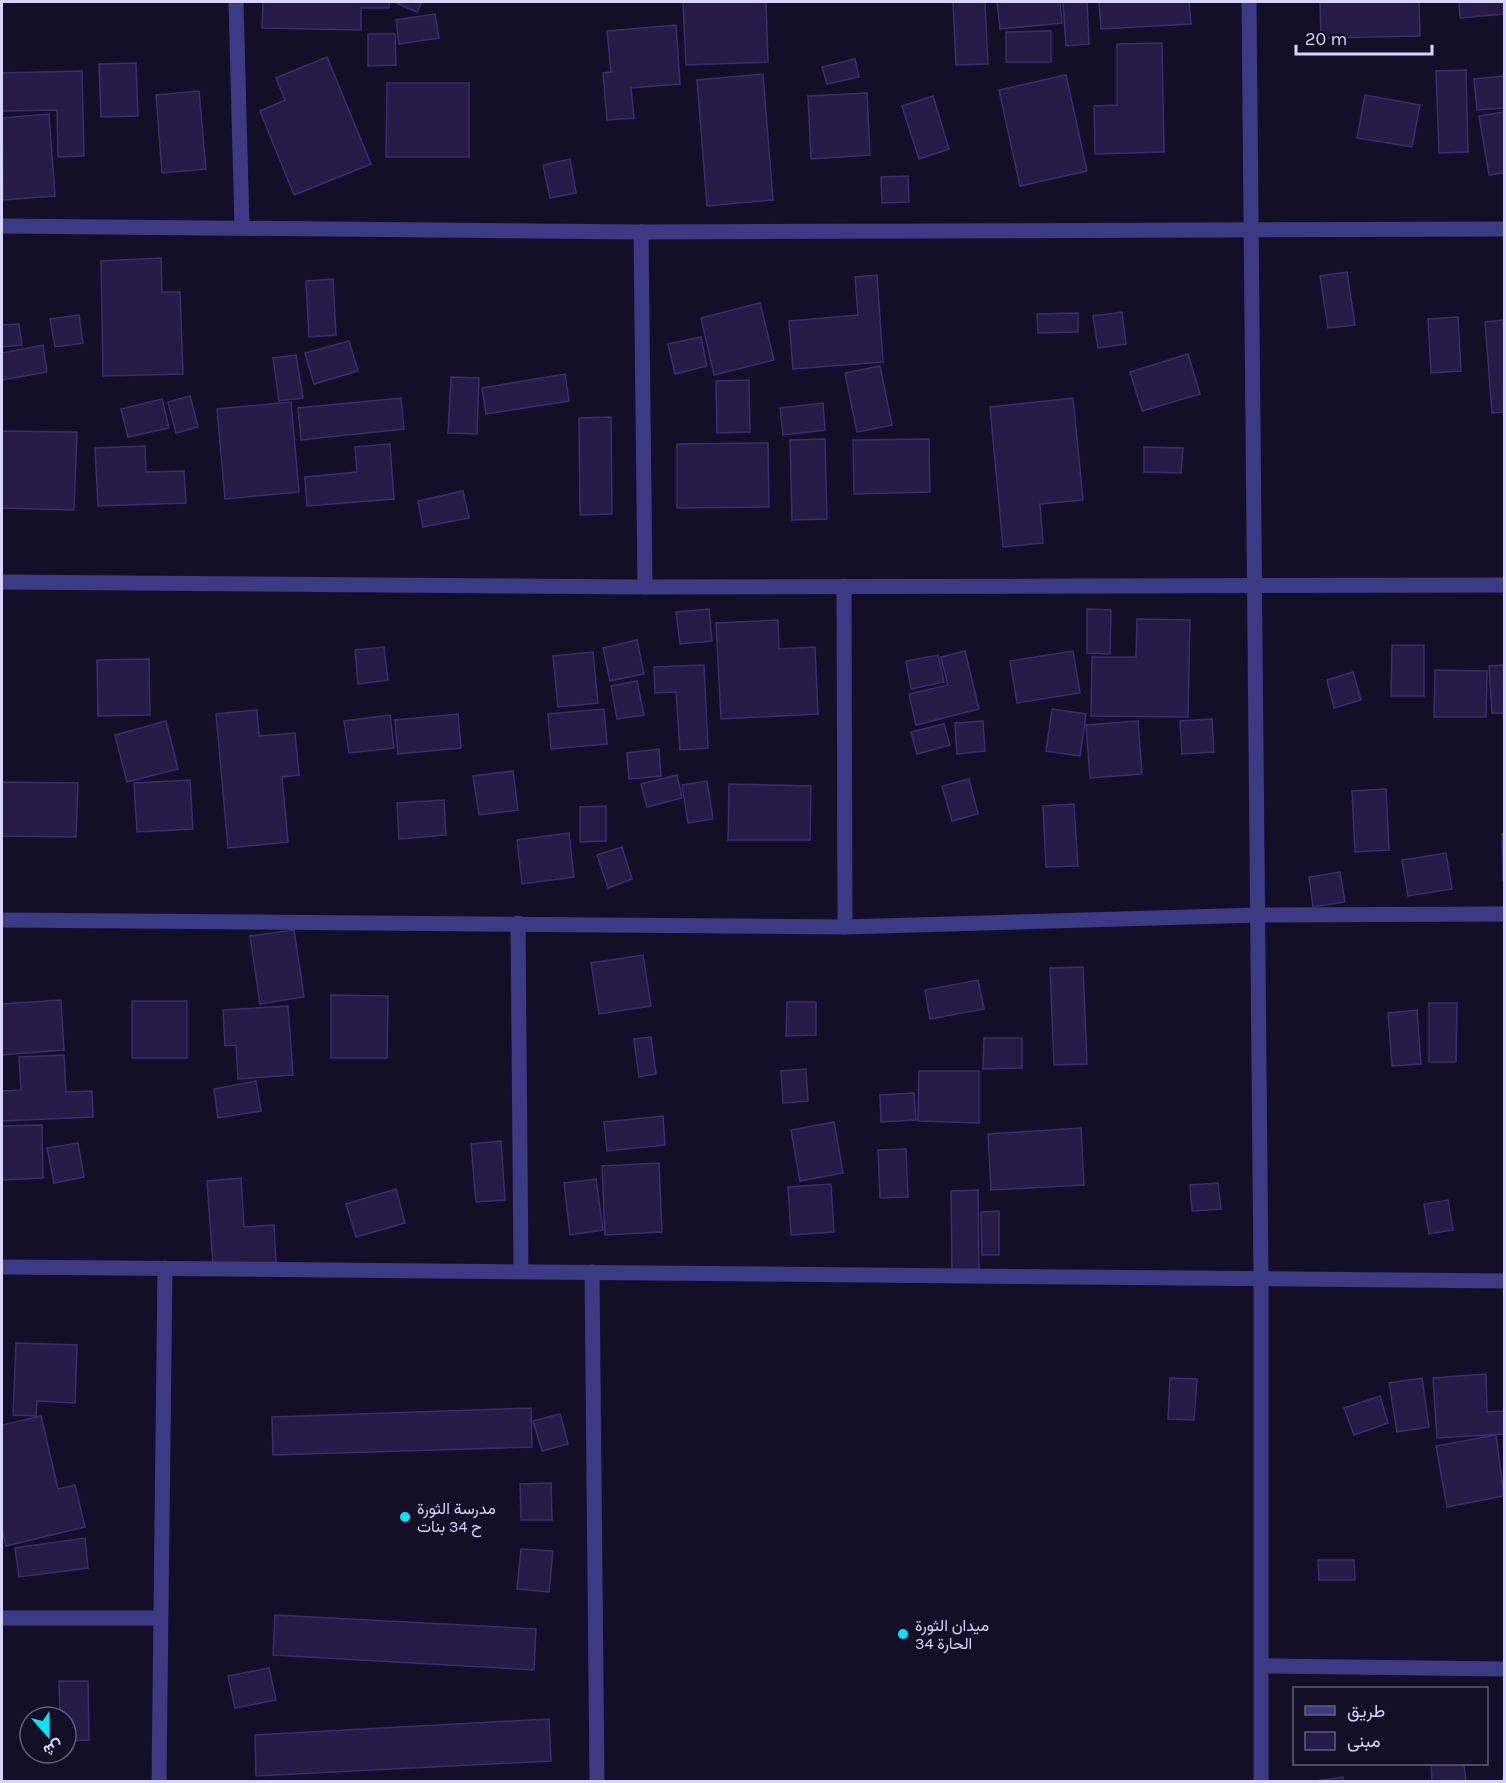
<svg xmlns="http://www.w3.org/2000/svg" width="1506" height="1783" font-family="Karla,Vazirmatn,sans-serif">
<rect width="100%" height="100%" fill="#130f26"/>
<g fill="#241b47" stroke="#3b2d73" stroke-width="1.5">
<path d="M263,2H389V8H361V30L262,28Z"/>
<path d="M394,2H422L417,12Z"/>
<path d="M683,2H766L768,62L686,65Z"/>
<path d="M953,2H985L988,64L956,65Z"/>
<path d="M997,2H1060L1062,23L1000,29Z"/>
<path d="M1063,2H1087L1089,44L1066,46Z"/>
<path d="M1099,2H1189L1191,24L1101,29Z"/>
<path d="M1320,2H1419L1420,36L1321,38Z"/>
<path d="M1459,2H1504V14L1460,18Z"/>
<path d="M435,14L439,38L399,44L396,20Z"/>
<path d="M676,25L680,84L631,88L634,118L607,120L603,73L611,72L607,31Z"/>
<path d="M1051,31V62H1006V32Z"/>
<path d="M368,34H395L396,65L368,66Z"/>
<path d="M1162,43L1164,152L1095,154L1094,106L1117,105V44Z"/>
<path d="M327,57L371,164L294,195L260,111L285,100L276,78Z"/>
<path d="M855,59L859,77L827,84L822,67Z"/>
<path d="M136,63L138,116L101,117L99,64Z"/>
<path d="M1466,70L1468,152L1439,153L1436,71Z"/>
<path d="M82,71L84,156L58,157L57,110L2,111V73Z"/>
<path d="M763,74L773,200L707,206L697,80Z"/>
<path d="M1066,75L1087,171L1020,186L999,90Z"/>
<path d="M1504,76V108L1477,110L1474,79Z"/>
<path d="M387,83H469V157H386Z"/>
<path d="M199,91L206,169L162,173L156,95Z"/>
<path d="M867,93L870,155L811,159L808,96Z"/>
<path d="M1365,95L1420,105L1412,147L1357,138Z"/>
<path d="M933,96L949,149L919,159L902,106Z"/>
<path d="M1504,112V173L1489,175L1479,116Z"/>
<path d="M49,114L55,196L3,200L2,118Z"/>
<path d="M570,159L576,193L550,198L543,165Z"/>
<path d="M908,176L909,202L882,203L881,177Z"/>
<path d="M161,258L162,292H180L183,374L103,376L101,261Z"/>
<path d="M1347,272L1355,325L1328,328L1320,276Z"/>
<path d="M877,275L883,362L793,369L789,321L858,315L855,277Z"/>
<path d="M333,279L336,335L309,337L306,281Z"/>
<path d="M760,303L774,360L714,375L701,318Z"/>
<path d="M1122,312L1126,344L1098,348L1093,316Z"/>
<path d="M1078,313V332L1038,333L1037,314Z"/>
<path d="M79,315L83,343L55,347L50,319Z"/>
<path d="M1458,317L1461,371L1431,373L1428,319Z"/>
<path d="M1504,320V412L1492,413L1485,322Z"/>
<path d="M19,324L22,345L2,347V325Z"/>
<path d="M701,337L707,366L675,374L668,344Z"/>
<path d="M349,341L358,371L314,384L305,353Z"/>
<path d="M43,345L47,372L2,380V353Z"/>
<path d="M1188,354L1200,394L1142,411L1130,372Z"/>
<path d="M296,355L303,398L279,401L273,358Z"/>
<path d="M880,366L892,425L857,432L845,373Z"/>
<path d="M565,374L569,401L486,414L482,388Z"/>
<path d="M451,377L479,378L477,434L448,433Z"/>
<path d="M749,380L750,432L717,433L716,381Z"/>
<path d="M190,396L198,427L176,433L168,402Z"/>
<path d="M401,398L404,429L301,440L298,408Z"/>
<path d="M1073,398L1083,500L1040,504L1043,543L1003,547L990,407Z"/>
<path d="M162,399L169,428L128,437L121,409Z"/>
<path d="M291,402L299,492L225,499L217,409Z"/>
<path d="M823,403L825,430L783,435L780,408Z"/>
<path d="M611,417L612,514L580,515L579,418Z"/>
<path d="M2,431L77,432L74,510L2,508Z"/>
<path d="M825,439L827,519L792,520L790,440Z"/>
<path d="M929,439L930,492L854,494L853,440Z"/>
<path d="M768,443L769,507L677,508V444Z"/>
<path d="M390,444L394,499L307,506L305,477L357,472L355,447Z"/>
<path d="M145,446L146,472L184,471L186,503L98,506L95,448Z"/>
<path d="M1144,447L1183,448L1181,473L1144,472Z"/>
<path d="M463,491L469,518L423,527L418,501Z"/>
<path d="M709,609L712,641L680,644L676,612Z"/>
<path d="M1087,609L1111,610L1110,654L1087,653Z"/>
<path d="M1137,619L1190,620L1188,717L1091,716L1092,657H1136Z"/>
<path d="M778,620L779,649L815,647L818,714L721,719L716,623Z"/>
<path d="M637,640L644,674L610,681L603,648Z"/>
<path d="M1392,645H1424V696H1391Z"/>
<path d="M384,647L388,680L358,684L355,650Z"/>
<path d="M965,651L979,709L916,725L909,694L948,685L941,657Z"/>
<path d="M1073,651L1080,693L1017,703L1010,661Z"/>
<path d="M593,652L598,703L558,707L553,656Z"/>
<path d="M938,655L944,682L911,689L906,661Z"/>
<path d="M149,659L150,715L98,716L97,660Z"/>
<path d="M704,665L708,748L680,750L676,692L655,693L654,667Z"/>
<path d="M1504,665V713H1492L1489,666Z"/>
<path d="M1435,670L1487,671L1486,717H1434Z"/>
<path d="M1353,672L1361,700L1334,708L1327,680Z"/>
<path d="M637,681L644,715L617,719L611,686Z"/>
<path d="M604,709L607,744L551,749L548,714Z"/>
<path d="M1052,709L1086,714L1080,756L1046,751Z"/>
<path d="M257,710L259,736L295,733L299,775L282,777L288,842L228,848L216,714Z"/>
<path d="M458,714L461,748L398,754L395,720Z"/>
<path d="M390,715L394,748L349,753L344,721Z"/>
<path d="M1212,719L1214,752L1182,754L1180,721Z"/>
<path d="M166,721L178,769L127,782L115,735Z"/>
<path d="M983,721L985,751L957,754L955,723Z"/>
<path d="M1138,721L1142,774L1090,778L1086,725Z"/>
<path d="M944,724L950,745L917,754L911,732Z"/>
<path d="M659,749L661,776L629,779L627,753Z"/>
<path d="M513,771L518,810L479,815L473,776Z"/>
<path d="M677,775L682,798L647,807L641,784Z"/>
<path d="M969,779L978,814L952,821L942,786Z"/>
<path d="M190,780L193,829L137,832L134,783Z"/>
<path d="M707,781L713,819L688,823L682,785Z"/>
<path d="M2,782L78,783L76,837L2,836Z"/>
<path d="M729,784L811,786L810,840H728Z"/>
<path d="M1386,789L1389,850L1355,852L1352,791Z"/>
<path d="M444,800L446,835L399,839L397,803Z"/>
<path d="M1074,804L1078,866L1046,867L1043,806Z"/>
<path d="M606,806V841L580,842V807Z"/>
<path d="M569,833L574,877L522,884L517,840Z"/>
<path d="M1502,834H1504V880H1503Z"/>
<path d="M622,847L632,879L608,888L597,855Z"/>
<path d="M1446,853L1452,889L1408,896L1402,860Z"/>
<path d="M1340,872L1345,902L1313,907L1309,877Z"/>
<path d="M294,930L304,997L260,1004L250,936Z"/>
<path d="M643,955L651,1006L599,1014L591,963Z"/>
<path d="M1083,967L1087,1064L1054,1065L1050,968Z"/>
<path d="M978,980L984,1009L930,1019L925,990Z"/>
<path d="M331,995L388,996L387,1058H331Z"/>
<path d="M61,1000L64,1050L2,1055V1004Z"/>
<rect x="132" y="1001" width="55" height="57"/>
<path d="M787,1002H816V1035L786,1036Z"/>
<path d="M1429,1003H1457L1456,1062H1429Z"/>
<path d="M288,1006L293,1075L238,1079L236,1045L225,1046L223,1010Z"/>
<path d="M1417,1010L1421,1064L1392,1066L1388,1013Z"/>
<path d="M651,1037L656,1074L639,1077L634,1039Z"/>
<path d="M984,1038H1022V1068L983,1069Z"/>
<path d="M64,1055L66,1092L92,1091L93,1117L2,1121V1091L21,1090L19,1057Z"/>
<path d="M806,1069L808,1101L783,1103L781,1071Z"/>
<path d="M919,1071H979V1123L918,1121Z"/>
<path d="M256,1081L261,1111L218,1118L214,1089Z"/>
<path d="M914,1093L916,1120L881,1122L880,1095Z"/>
<path d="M663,1116L665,1145L607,1151L604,1122Z"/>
<path d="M834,1122L843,1173L800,1181L791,1130Z"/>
<path d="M42,1125L43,1178L2,1180V1126Z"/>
<path d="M1081,1128L1084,1185L991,1190L988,1134Z"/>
<path d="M501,1141L505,1200L476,1202L471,1144Z"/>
<path d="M78,1143L84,1177L54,1183L47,1148Z"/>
<path d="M906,1149L908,1197L880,1198L878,1150Z"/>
<path d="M659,1163L662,1232L605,1235L602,1166Z"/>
<path d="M241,1178L244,1227L274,1225L276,1262L213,1266L207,1181Z"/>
<path d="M596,1179L603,1230L570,1235L564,1183Z"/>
<path d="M1218,1183L1221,1209L1192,1211L1190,1185Z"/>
<path d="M831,1184L834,1232L791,1235L788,1187Z"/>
<path d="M396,1189L405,1223L356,1237L346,1204Z"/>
<path d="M978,1190L979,1274H952L951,1191Z"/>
<path d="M1448,1200L1453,1230L1429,1234L1424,1204Z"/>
<path d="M999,1211V1255H982L981,1212Z"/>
<path d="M16,1343L77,1345L75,1403L37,1401L36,1416L13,1415Z"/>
<path d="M1486,1374L1487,1412L1504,1411V1434L1437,1438L1433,1378Z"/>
<path d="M1170,1378L1197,1379L1194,1420L1168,1419Z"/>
<path d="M1422,1378L1429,1427L1397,1432L1389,1383Z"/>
<path d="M1380,1396L1388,1423L1354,1435L1344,1408Z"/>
<path d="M531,1408L532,1447L273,1455L272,1417Z"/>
<path d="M560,1414L568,1444L542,1451L533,1421Z"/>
<path d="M41,1416L58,1489L75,1485L85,1527L6,1546L2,1528V1425Z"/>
<path d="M1496,1435L1504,1496L1447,1507L1436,1446Z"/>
<path d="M551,1483L552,1520H521L520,1484Z"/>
<path d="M85,1538L88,1568L19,1577L15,1548Z"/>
<path d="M521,1549L553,1551L549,1592L517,1589Z"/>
<path d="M1318,1560H1354L1355,1580H1319Z"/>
<path d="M275,1615L536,1629L534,1670L273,1655Z"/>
<path d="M269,1668L276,1700L235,1708L228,1676Z"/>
<path d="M59,1681H88L89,1740L66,1741V1717H60Z"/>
<path d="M549,1719L551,1761L256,1776L255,1735Z"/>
<path d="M1431,1764H1464L1466,1782H1432Z"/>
<path d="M1343,1777V1782H1316V1781Z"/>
</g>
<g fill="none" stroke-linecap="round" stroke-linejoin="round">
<g stroke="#3d3a85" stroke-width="15">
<path d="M236,2L242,227"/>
<path d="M1249,2L1261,1277V1782"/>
<path d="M2,226L641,232L1504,229"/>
<path d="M641,232L645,587"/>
<path d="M2,582L645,587L1504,585"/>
<path d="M844,586L845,927"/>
<path d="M2,920L845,927L1258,915L1504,914"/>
<path d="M518,923L521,1271"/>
<path d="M2,1267L1504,1281"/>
<path d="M592,1272L597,1782"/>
<path d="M2,1618H159"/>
<path d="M1263,1666L1504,1669"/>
<path d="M159,1782L165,1268"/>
</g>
</g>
<g fill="#00e5ff" stroke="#130f26" stroke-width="2">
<circle cx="405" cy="1517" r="6"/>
<circle cx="903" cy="1634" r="6"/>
</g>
<g text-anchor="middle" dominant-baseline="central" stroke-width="5" stroke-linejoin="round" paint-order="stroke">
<g font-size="16" fill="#d9d4ff" stroke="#130f26" text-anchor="start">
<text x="417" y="1508">مدرسة الثورة<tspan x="417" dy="18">ح 34 بنات</tspan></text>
<text x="915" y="1625">ميدان الثورة<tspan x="915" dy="18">الحارة 34</tspan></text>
</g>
</g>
<rect width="1506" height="1783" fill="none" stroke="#d9d4ff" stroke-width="6"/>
<rect x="1293" y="1687" width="195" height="78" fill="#130f26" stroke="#625e7d" stroke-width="1.5"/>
<rect x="1305" y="1706" width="30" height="9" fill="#3d3a85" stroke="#625e7d" stroke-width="1.5"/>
<text x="1347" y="1717" font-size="18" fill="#d9d4ff">طريق</text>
<rect x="1305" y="1732" width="30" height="18" fill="#241b47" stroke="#625e7d" stroke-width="1.5"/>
<text x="1347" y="1747" font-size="18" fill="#d9d4ff">مبنى</text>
<g transform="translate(48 1735) rotate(159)"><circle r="28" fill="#130f26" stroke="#625e7d" stroke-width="1.5"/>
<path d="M0-4.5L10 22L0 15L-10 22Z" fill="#00e5ff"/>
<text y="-9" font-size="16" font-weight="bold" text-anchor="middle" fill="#d9d4ff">ش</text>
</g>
<path d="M1296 45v9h136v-9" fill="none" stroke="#d9d4ff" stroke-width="3"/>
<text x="1305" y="45" font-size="18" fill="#d9d4ff" stroke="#130f26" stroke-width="4.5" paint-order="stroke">20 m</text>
</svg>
